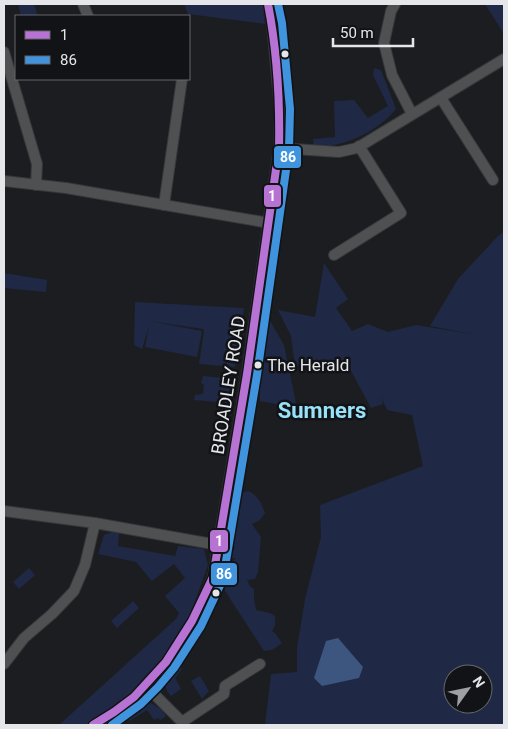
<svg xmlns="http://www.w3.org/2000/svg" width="508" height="729" font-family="Roboto,sans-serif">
<rect width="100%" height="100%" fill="#1c1d20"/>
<g fill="#1f2945" fill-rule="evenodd">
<path d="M18,4H34L38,16H21Z"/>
<path d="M184,4H262L265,24L188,14Z"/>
<path d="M485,4H504V34Z"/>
<path d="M374,68L381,70L396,109C384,124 364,136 346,142C337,145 325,146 314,148L313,139L335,137L334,101L354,100L368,118L388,106L373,75Z"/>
<path d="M504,232V725H265L271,674L297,672V648L305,599L321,537L320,505L423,466L412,415L387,410L381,397L383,404L371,408L345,360L325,369L295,366L291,336L278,310L315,317L324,263L348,299L336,308L352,331L368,324L388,332L416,325L477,335L430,326L458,279L498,236ZM453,674H483V704H453Z"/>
<path d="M4,273L47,280L46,292L4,288Z"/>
<path d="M135,302L244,308L235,367L199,364L204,332L203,329L149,321L202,331L197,357L145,347L149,326L142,349L134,345Z"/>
<path d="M265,312L284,345L297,408L260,401L259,369Z"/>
<path d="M203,376L234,379L230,403L194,400L195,395L203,394L204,385L201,383Z"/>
<path d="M248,491C258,495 261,503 265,513L260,520L252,524L261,537L258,572L255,579L247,580L250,586L254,589V599L256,610L270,613L275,616V625L272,631L275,633L282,643L272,650L264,651L225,591V573L229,564L236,558H232L231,554L235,547L231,546L228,541L231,524L237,522L233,517L241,501L239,494Z"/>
<path d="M112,532L119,533L118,546L175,556L178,546L204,549L208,565L188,621L165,657L135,691L112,709L92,722L85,725H59L176,619L179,613L165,596L185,578L174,564L152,581L136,562L98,554L104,535Z"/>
<path d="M29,568L35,575L19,589L13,582Z"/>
<path d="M133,601L139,608L117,628L111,621Z"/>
<path d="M179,665L182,669L175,678L181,689L171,696C159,684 171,675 179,665Z"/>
<path d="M200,676L209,691L202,699L191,681Z"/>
<path d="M151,703L162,710L166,716L160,720L158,718L154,720L147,710L129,721L127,717L145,704Z"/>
</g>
<path fill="#3d5680" d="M338,638L363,667L359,678L322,686L314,678L326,641Z"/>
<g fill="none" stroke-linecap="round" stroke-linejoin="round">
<g stroke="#36373a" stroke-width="12">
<g id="street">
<path d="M83,4L88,16"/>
<path d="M395,4L391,11L384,43L392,75L412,114"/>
<path d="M4,52L37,164L36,185"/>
<path d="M441,98L493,180"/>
<path d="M279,148L339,152L357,148L504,59"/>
<path d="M4,181L66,188L269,223"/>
<path d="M164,205L182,79"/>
<path d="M334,255L401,213L359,146"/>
<path d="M4,511L95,523L218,545"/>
<path d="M4,664L24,638L52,614L74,591L85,565L95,523"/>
<path d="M146,686L182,722L183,725"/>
<path d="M182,722L224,694L225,686L260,664"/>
<path d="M93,725C153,694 188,637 213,577L247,374L279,148L280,110L272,24L268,4"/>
</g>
</g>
<use href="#street" stroke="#4f5052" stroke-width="10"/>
<g stroke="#121317" stroke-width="11">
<path id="bus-1" d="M93,725L114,712L134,697L166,662L192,621L213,577L247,374L279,148C280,100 277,51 268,4"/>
</g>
<g stroke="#121317" stroke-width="11">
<path id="bus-2" d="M112,725L141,704L158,687L174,668L201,626L223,579L257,375L289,149L290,109L282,23L278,4"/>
</g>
<use href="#bus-1" stroke="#b673d3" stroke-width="8"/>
<use href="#bus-2" stroke="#4094de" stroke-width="8"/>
</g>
<g fill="#e5e6e9" stroke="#121317" stroke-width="2">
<circle cx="285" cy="54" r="4.5"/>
<circle cx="258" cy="365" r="4.5"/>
<circle cx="216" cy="593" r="4.5"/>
</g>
<g text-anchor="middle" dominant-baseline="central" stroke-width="5" stroke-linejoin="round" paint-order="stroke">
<g font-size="17" fill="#e5e6e9" stroke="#121317" text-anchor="start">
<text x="267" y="365">The Herald</text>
</g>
<g font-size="18" fill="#e5e6e9" stroke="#121317">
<text transform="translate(228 385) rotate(-81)">BROADLEY ROAD</text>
</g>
<g font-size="22" font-weight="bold" fill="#97e2f8" stroke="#121317">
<text x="322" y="410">Sumners</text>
</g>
</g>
<g stroke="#121317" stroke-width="2">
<rect x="273" y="145" width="29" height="24" rx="5" fill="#4094de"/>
<rect x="263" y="184" width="19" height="24" rx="5" fill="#b673d3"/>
<rect x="209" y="529" width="20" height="24" rx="5" fill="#b673d3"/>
<rect x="210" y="562" width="28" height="24" rx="5" fill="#4094de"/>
</g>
<g font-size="14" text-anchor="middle" font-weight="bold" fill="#fff">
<text x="288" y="162">86</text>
<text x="272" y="201">1</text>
<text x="219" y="546">1</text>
<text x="224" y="579">86</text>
</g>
<rect width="508" height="729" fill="none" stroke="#e5e6e9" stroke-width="10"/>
<rect x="15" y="15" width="175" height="65" fill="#121317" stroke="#66676b"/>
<rect x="25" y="31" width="25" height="8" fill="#b673d3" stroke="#66676b"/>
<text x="60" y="40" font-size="15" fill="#e5e6e9">1</text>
<rect x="25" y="56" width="25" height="8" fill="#4094de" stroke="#66676b"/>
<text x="60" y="65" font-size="15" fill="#e5e6e9">86</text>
<g transform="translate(468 689) rotate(57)"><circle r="24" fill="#121317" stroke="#66676b"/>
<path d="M0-4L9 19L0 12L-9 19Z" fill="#9fa0a3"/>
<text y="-8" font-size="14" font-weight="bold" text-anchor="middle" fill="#e5e6e9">N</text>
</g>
<path d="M333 38v8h80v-8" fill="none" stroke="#e5e6e9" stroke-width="2.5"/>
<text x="340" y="38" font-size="15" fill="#e5e6e9" stroke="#121317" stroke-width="4" paint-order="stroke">50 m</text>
</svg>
